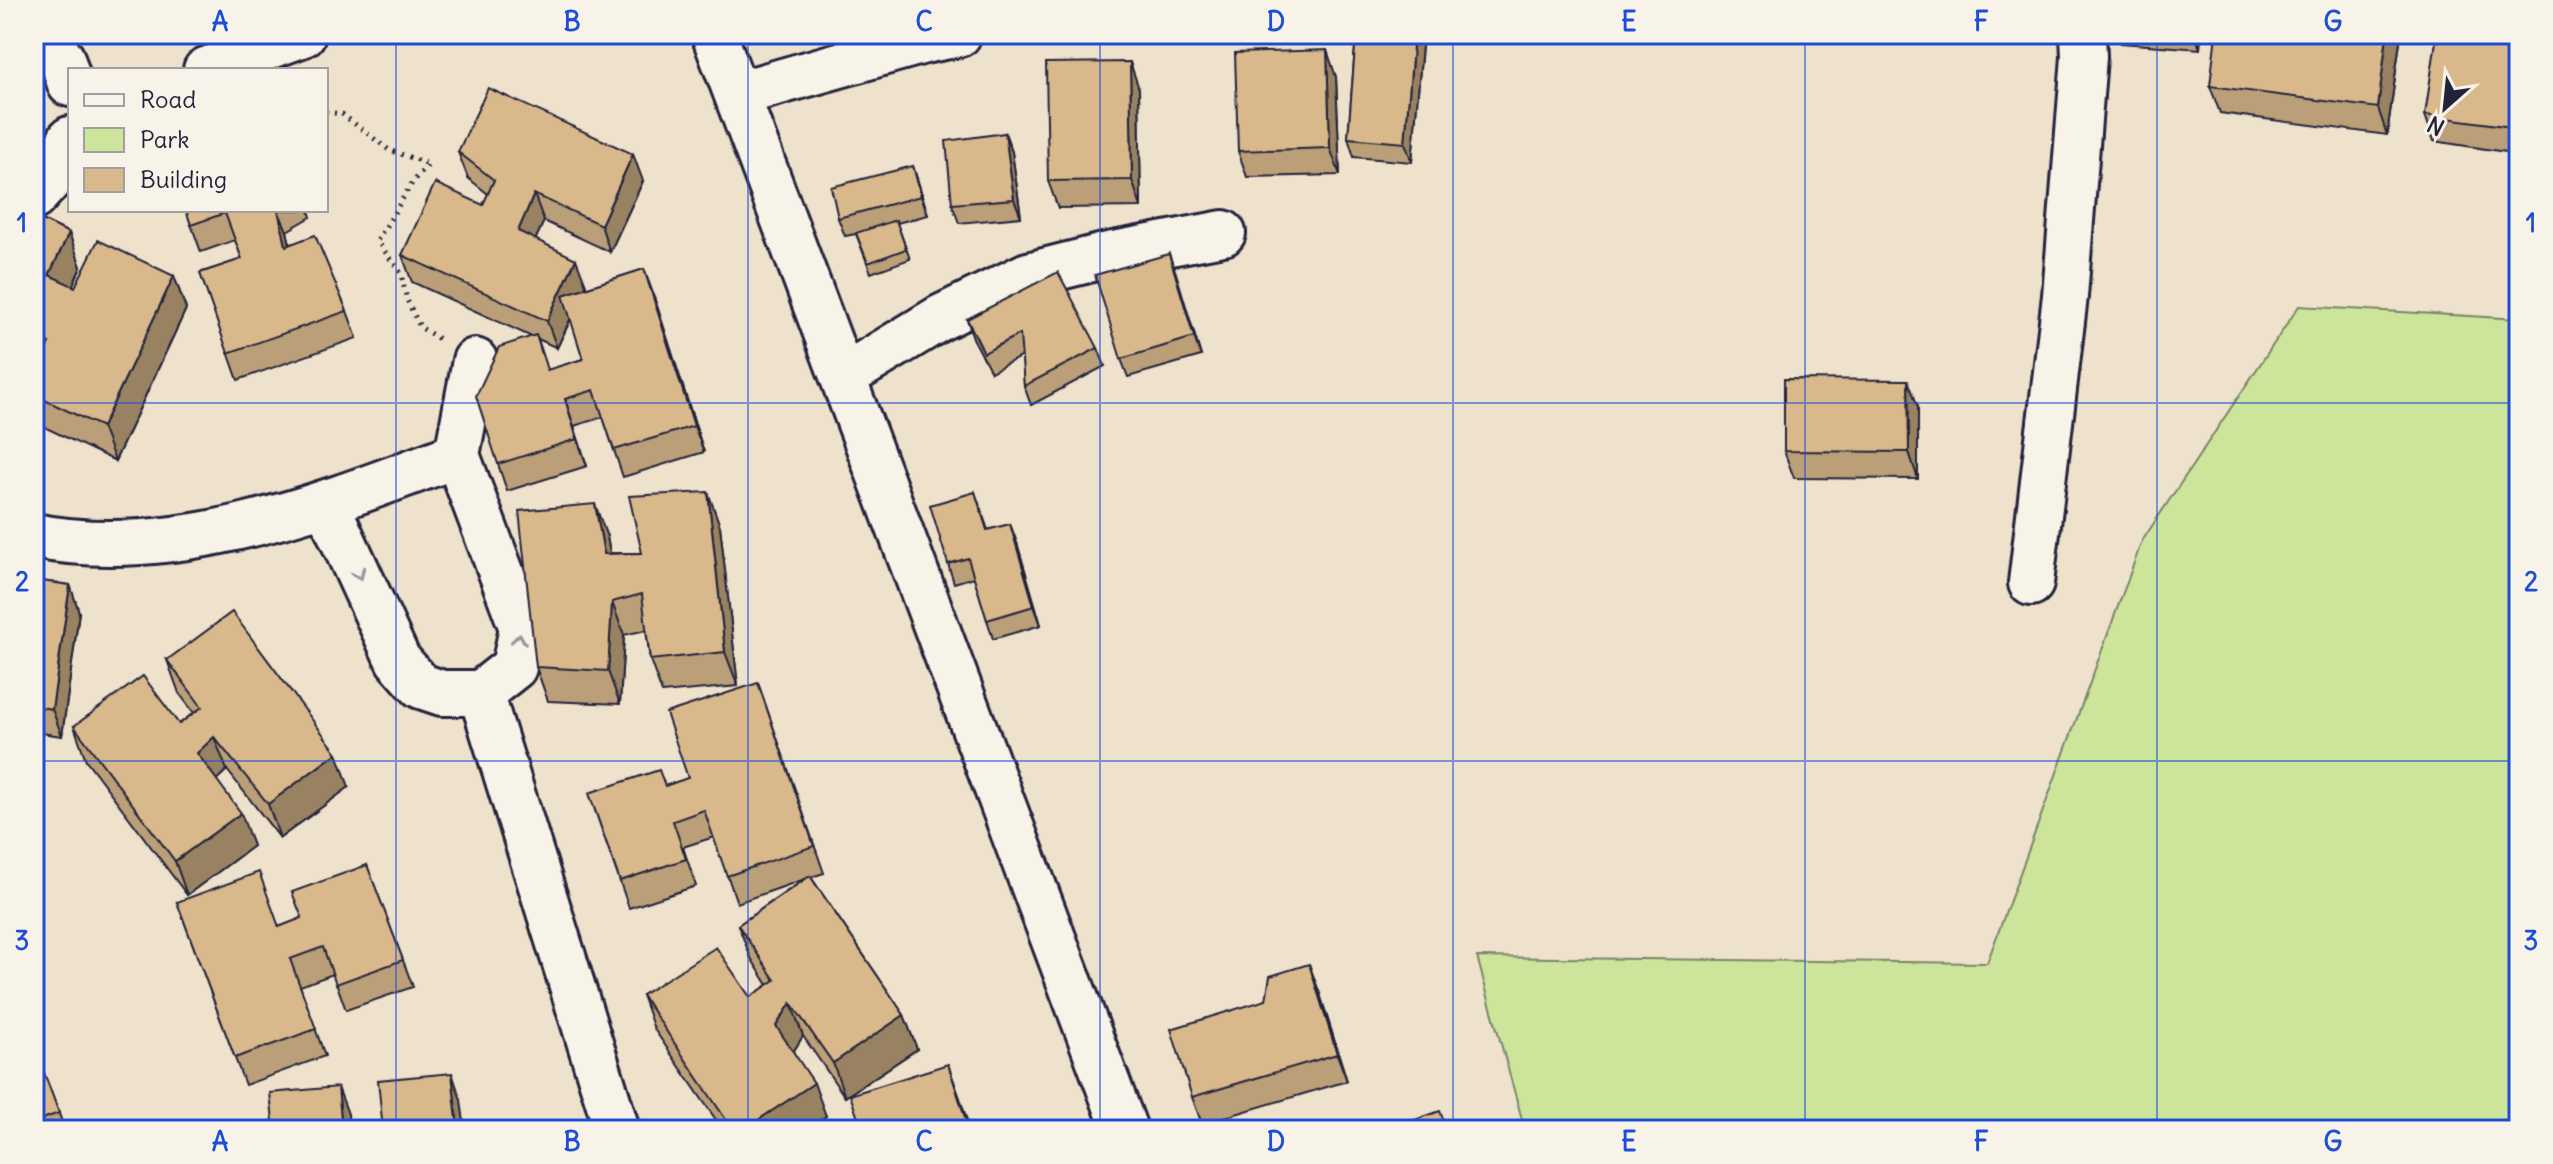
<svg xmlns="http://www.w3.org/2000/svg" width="2553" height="1164" font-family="Delius,sans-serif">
<rect width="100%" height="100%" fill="#eee2cc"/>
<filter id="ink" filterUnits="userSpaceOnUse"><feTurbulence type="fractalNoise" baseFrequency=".0125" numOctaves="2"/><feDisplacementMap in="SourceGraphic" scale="16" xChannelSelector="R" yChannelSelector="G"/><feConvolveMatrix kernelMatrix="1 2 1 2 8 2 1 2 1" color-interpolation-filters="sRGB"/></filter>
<g filter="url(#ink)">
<path fill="#cde59a" stroke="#78846a" stroke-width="2" d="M2299,306L2519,319V1130H1525L1477,957L1987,963L2142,541Z"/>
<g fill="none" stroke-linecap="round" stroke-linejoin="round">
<g stroke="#22223b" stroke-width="50">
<g id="minor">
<path d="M43,34L62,59L70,84"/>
<path d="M714,34L1125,1130"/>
<path d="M206,70L303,34"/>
<path d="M737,94L924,41L959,34"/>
<path d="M34,197L61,167L70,139"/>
<path d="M843,377L940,318L1028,275L1108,255L1223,233"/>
<path d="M326,503L398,660L421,686L442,693H481L514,667L522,628L457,455"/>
<path d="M34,536C178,564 325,504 457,455L475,361"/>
<path d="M2031,583L2065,296L2084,57L2083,34"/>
<path d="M481,693L617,1130"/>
</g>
</g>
<path stroke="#22223b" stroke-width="5" stroke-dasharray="2 6" stroke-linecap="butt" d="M326,112L342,114L389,150L429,164L414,180L377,241L401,273L407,300L420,327L439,339"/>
<use href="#minor" stroke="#f7f3e8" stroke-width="44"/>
</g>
<g fill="#bb9f78" stroke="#22223b" stroke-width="2" fill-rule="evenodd">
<path d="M1356,34H1423L1412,162L1354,157L1348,138Z"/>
<path d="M2118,34H2201L2200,49L2121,43Z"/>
<path d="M2401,34L2387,135L2220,113L2210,86Z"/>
<path d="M2519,34V154L2434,141L2425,115Z"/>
<path d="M1336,77L1340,175L1247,177L1238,151Z"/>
<path d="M1139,89L1141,207L1058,208L1048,181Z"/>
<path d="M1005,133L1012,152L1021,217L959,223L952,204Z"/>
<path d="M458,152L643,181L610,252L544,221L535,240L586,285L585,288L644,269L704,452L623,477L603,417L574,426L587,466L507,491L498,464L532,337L412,282L402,255L483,205L488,194L468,178ZM571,319L583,359L548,370L538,339L557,348Z"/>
<path d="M913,166L919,185L928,215L897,223L910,259L871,273L856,234L845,236L838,218Z"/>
<path d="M186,210H309L311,217L287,231L290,244L347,311L357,338L238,380L200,273L242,259L235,240L201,252Z"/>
<path d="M34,216L69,233L81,267L72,286L75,287L174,276L186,309L115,461L38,424L34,413V395L38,366L35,364L34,366Z"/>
<path d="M1169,254L1201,356L1128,377L1121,359Z"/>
<path d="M967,319L1098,348L1105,366L1031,405L1024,386L1022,356L991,372L973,338Z"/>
<path d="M1918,407V479L1794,478L1784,451Z"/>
<path d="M975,492L988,530L1010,524L1017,543L1041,625L993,639L974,577L954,583L948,564Z"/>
<path d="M720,526L738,686L662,693L650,660L646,630L624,635L620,704L548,701L536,667L607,537L610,553H642Z"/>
<path d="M34,580L70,585L79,612L62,736L34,732Z"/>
<path d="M167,660L349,787L280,838L227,770L216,780L253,846L187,895L86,760L74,726L179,724L194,713L179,693Z"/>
<path d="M758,683L824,873L811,877L904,1015L917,1049L845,1097L803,1036L793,1052L826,1116L805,1130H723L654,1029L642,995L750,997L768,985L751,958L738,925L805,879L737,903L714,837L683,847L696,886L629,908L589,793L665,786L688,778Z"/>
<path d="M367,865L413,987L346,1010L333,974L300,986L325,1056L245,1085L177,902L279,927L302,918Z"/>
<path d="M1319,991L1347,1081L1202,1124L1192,1097Z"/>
<path d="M34,1046L65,1130H34Z"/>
</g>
<g fill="#988262" stroke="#22223b" stroke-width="2">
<path d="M1414,34H1423L1412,162L1405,143Z"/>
<path d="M2195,34H2201L2200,49Z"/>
<path d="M2387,34H2401L2387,135L2378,108Z"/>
<path d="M1327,50L1336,77L1340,175L1330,148Z"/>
<path d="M1130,62L1139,89L1141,207L1132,180Z"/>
<path d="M1005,133L1012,152L1021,217L1014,199Z"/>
<path d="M633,154L643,181L610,252L601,225Z"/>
<path d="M913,166L919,185L928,215L921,196Z"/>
<path d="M534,194L544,221L527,258L518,231Z"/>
<path d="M278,210L287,231L296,273L286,246Z"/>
<path d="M69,233L81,267L62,309L49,275Z"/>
<path d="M1169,254L1176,273L1201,356L1194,337Z"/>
<path d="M576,259L586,285L557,348L547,321Z"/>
<path d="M644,269L654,296L704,452L694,426Z"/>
<path d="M174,276L186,309L115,461L102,427Z"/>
<path d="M1908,380L1918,407V479L1909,452Z"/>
<path d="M565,399L574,426L587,466L577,439Z"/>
<path d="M708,492L720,526L738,686L725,652Z"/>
<path d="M595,504L607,537L616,587L604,554Z"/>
<path d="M1010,524L1017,543L1041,625L1034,606Z"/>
<path d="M70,585L79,612L62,736L52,709Z"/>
<path d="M612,602L624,635L620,704L608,671Z"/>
<path d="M214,737L227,770L209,787L197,753Z"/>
<path d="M337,753L349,787L280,838L268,804Z"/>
<path d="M241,813L253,846L187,895L175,861Z"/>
<path d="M1309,964L1319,991L1347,1081L1337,1054Z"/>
<path d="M791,1003L803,1036L788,1060L776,1026Z"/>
<path d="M904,1015L917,1049L845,1097L833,1063Z"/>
<path d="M948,1064L960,1098L970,1130H969Z"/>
<path d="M452,1073L461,1100L465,1130H458Z"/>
<path d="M814,1083L826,1116L805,1130H743Z"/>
<path d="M338,1087L348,1114L349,1130H342Z"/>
</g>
<g fill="#d9b98c" stroke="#22223b" stroke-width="2">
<path d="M1356,34H1414L1405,143L1348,138Z"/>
<path d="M2216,34H2387L2378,108L2210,86Z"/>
<path d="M2437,34H2519V128L2425,115Z"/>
<path d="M1327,50L1330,148L1238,151L1235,53Z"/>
<path d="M1130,62L1132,180L1048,181L1046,63Z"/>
<path d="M488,88L633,154L601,225L534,194L518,231L576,259L547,321L402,255L435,183L483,205L494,180L458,152Z"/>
<path d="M1005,133L1014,199L952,204L946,141Z"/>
<path d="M913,166L921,196L838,218L831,187Z"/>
<path d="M186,210H278L286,246L315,235L347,311L228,353L200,273L242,259L225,213L191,225Z"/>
<path d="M34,216L69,233L49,275L75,287L98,240L174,276L102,427L34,395V374L49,343L34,336Z"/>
<path d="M896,220L906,249L868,263L856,233Z"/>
<path d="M1169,254L1194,337L1121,359L1095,275Z"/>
<path d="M644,269L694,426L614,450L594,390L565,399L577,439L498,464L476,396L499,347L536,335L547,370L583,359L563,295Z"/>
<path d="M1058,272L1098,348L1024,386L1020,334L984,353L967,319Z"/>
<path d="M1784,379L1908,380L1909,452L1784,451Z"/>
<path d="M708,492L725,652L650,660L642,594L612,602L608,671L536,667L519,511L595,504L604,554L642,553L629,496Z"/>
<path d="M975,492L987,530L1010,524L1034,606L987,620L968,558L948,564L930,505Z"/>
<path d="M34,580L70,585L52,709L34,706Z"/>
<path d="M232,612L337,753L268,804L214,737L197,753L241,813L175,861L74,726L143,676L179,724L202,707L167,660Z"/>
<path d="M758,683L814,846L727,876L704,810L673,821L686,859L620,881L589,793L659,770L665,786L688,778L666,713Z"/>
<path d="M367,865L403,960L336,984L323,947L290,959L316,1029L235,1058L177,902L259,872L279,927L302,918L292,892Z"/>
<path d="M810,876L904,1015L833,1063L791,1003L776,1026L814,1083L743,1130H733L642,995L716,947L750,997L775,980L738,925Z"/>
<path d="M1309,964L1337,1054L1192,1097L1171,1029L1266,1000L1270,976Z"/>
<path d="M34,1046L59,1113L34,1122Z"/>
<path d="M948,1064L969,1130H862L850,1095Z"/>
<path d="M452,1073L458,1130H383L378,1080Z"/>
<path d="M338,1087L342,1130H274L270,1093Z"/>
<path d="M1440,1111L1447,1130H1405L1403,1124Z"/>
</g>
<defs><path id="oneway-chevron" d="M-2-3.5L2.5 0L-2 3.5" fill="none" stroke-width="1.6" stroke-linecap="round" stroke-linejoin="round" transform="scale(2)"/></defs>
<g stroke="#97959a">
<use href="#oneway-chevron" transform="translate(359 574) rotate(65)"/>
<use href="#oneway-chevron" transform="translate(519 639) rotate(-81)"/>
</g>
</g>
<path fill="none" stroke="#1d4ed8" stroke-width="2" stroke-opacity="0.55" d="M396,34V1130M748,34V1130M1100,34V1130M1453,34V1130M1805,34V1130M2157,34V1130M34,403H2519M34,761H2519"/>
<rect width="2553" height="1164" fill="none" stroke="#f7f3e8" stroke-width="88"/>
<rect x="68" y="68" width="260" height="144" fill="#f7f3e8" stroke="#a29fa3" stroke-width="2"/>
<rect x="84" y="94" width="40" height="12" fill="#f7f3e8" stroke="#a29fa3" stroke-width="2"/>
<text x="140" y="108" font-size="24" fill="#22223b">Road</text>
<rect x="84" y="128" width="40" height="24" fill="#cde59a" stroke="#a29fa3" stroke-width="2"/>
<text x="140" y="148" font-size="24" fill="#22223b">Park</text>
<rect x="84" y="168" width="40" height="24" fill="#d9b98c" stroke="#a29fa3" stroke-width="2"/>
<text x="140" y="188" font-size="24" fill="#22223b">Building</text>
<g transform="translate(2445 108) rotate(207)" stroke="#f7f3e8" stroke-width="6" paint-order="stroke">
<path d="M0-6L14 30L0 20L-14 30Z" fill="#22223b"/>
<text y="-12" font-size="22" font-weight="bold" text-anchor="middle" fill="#22223b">N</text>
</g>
<rect x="44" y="44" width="2465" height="1076" fill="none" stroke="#1d4ed8" stroke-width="3"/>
<g font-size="26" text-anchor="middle" font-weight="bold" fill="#1d4ed8">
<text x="220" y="31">A</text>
<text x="572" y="31">B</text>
<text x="924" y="31">C</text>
<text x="1276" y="31">D</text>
<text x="1629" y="31">E</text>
<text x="1981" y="31">F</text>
<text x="2333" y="31">G</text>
<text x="22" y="232">1</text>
<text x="2531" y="232">1</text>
<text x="22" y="591">2</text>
<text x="2531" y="591">2</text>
<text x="22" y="950">3</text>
<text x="2531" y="950">3</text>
<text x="220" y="1151">A</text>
<text x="572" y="1151">B</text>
<text x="924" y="1151">C</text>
<text x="1276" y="1151">D</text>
<text x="1629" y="1151">E</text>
<text x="1981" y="1151">F</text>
<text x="2333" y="1151">G</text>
</g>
</svg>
